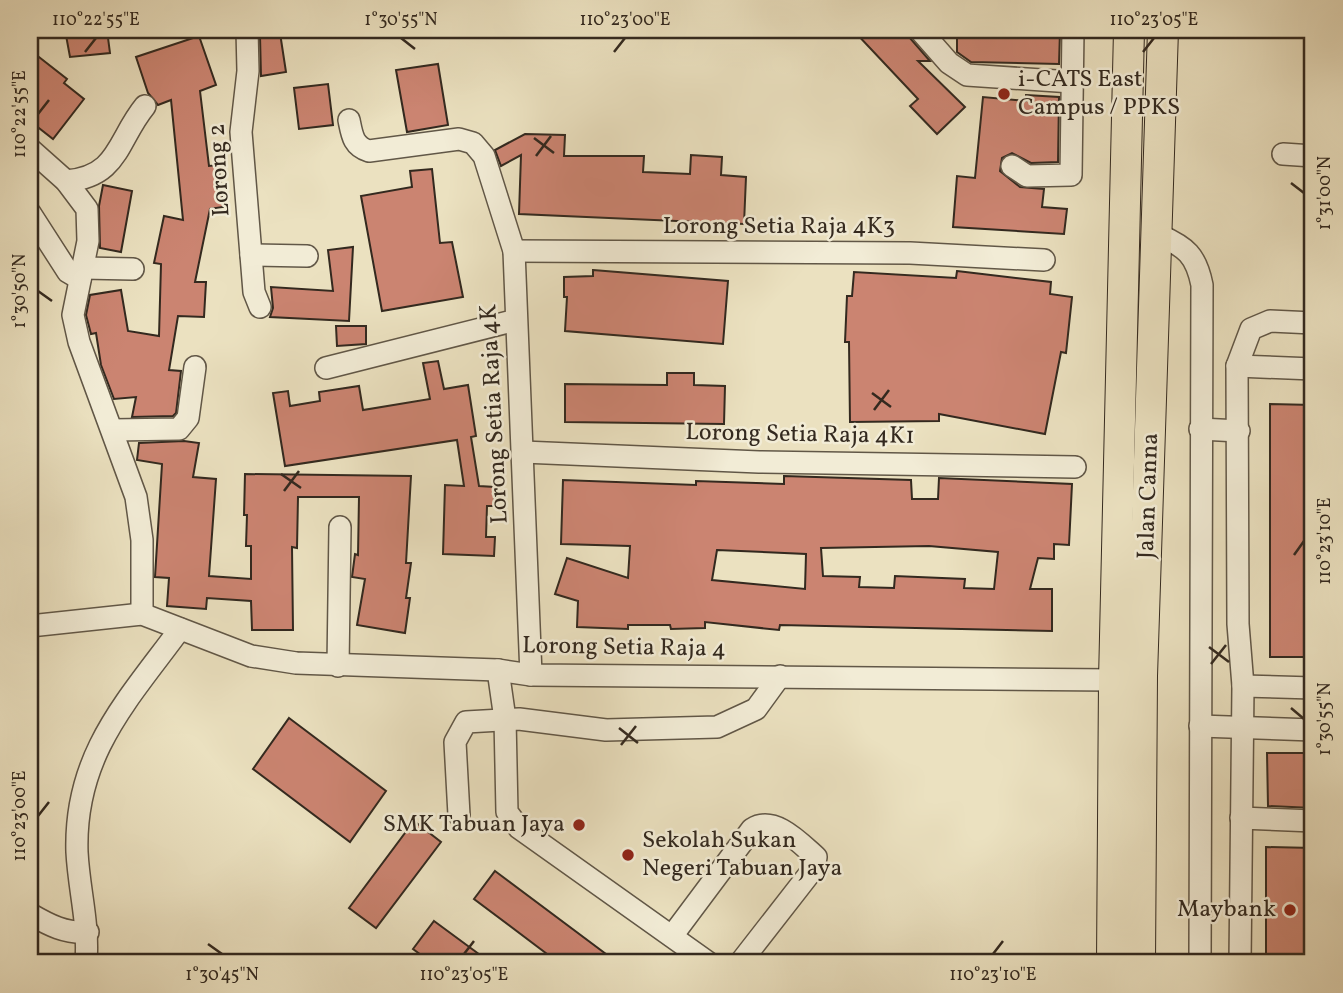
<svg xmlns="http://www.w3.org/2000/svg" width="1343" height="993" font-family="Vollkorn,serif">
<rect width="100%" height="100%" fill="#ebe1c0"/>
<filter id="stains"><feTurbulence type="fractalNoise" baseFrequency=".00286" numOctaves="4"/><feColorMatrix values="0 0 0 0 .2 0 0 0 0 .09 0 0 0 0 .02 0 0 0 .5 -.17"/></filter>
<radialGradient id="worn" r=".72"><stop offset=".6" stop-color="#630" stop-opacity="0"/><stop offset="1" stop-color="#630" stop-opacity=".3"/></radialGradient>
<g fill="#cb8471" stroke="#33291f" stroke-width="2" fill-rule="evenodd">
<path d="M65,30H107L110,53L70,57Z"/>
<path d="M853,30H903L930,61H918L965,107L937,134L910,106L918,99Z"/>
<path d="M957,30L1060,31L1059,64L971,62L957,52Z"/>
<path d="M280,33L286,72L261,76L260,36Z"/>
<path d="M199,36L216,85L200,91L209,166L219,165L223,207L210,209L195,282H206L204,317L178,316L169,370L181,371L176,413L173,416L132,417L136,397L114,399L101,365L96,333L91,334L86,315L90,295L121,290L128,331L159,336L161,264L154,263L164,216L183,220L171,100L158,105L148,93L136,57Z"/>
<path d="M30,50L67,79L64,83L84,99L53,139L30,121Z"/>
<path d="M438,64L448,125L407,132L396,70Z"/>
<path d="M328,84L333,125L299,129L294,88Z"/>
<path d="M1026,95L1059,97L1058,162L1031,163L1012,153L1002,158L1000,171L1020,187L1044,189L1042,207L1067,209L1064,234L953,227L957,176L975,178L983,97L1026,101Z"/>
<path d="M525,134L565,135L564,156H644L643,172L690,174L691,155L722,157L721,175L746,177L744,224L519,214L521,155L501,166L495,150Z"/>
<path d="M432,169L440,243L452,242L463,297L382,311L361,196L412,187L410,171Z"/>
<path d="M103,185L132,191L121,252L100,248L99,206Z"/>
<path d="M353,247L349,321L270,317L273,308L271,287L333,291L328,250Z"/>
<path d="M593,270L728,281L723,344L565,331L567,297H564V277L593,276Z"/>
<path d="M957,271L1051,282L1050,294L1072,297L1066,353L1061,352L1045,434L939,414V421L850,422L849,342H845L847,296H852L854,272L956,278Z"/>
<path d="M336,326H366V344L337,346Z"/>
<path d="M438,361L444,389L468,385L476,436L471,437L479,486L495,487L494,506H487L486,537H495L494,556L443,554L445,485L464,486L457,440L285,466L273,393L288,391L290,406L320,401L319,392L359,386L363,410L430,399L423,363Z"/>
<path d="M667,373H694V385L725,386L724,424L565,422V384L667,385Z"/>
<path d="M1270,404L1313,405V657H1270Z"/>
<path d="M184,441L199,443L193,477L216,479L209,576L251,579V546H246L247,515H244L245,474L411,476L406,563H411L406,598H410L405,633L357,625L365,579L352,577L355,554L358,555L359,497H298L297,548L292,547L293,630H252L251,601L207,598L206,609L167,606L169,578L155,577L162,464L137,460L139,443Z"/>
<path d="M784,476L911,480L912,499H938L939,478L1072,484L1069,545L1054,544V559L1038,558L1030,589H1052V631L780,625L779,630L705,622V628L671,629L670,625H628V629L577,627L578,601L555,594L567,558L628,578L630,546L561,544L563,480L696,485V481L784,484ZM929,546L998,552L994,589L964,588L965,579L895,576L894,588L859,587L860,577L823,576L821,548ZM717,550L806,554L805,589L712,580Z"/>
<path d="M289,718L386,791L350,842L253,769Z"/>
<path d="M1267,753H1313V808L1268,806Z"/>
<path d="M414,821L441,842L376,928L349,908Z"/>
<path d="M1266,847L1313,848V963H1266Z"/>
<path d="M495,871L618,963H559L474,899Z"/>
<path d="M434,921L491,963H432L413,949Z"/>
</g>
<g fill="none" stroke-linecap="round" stroke-linejoin="round">
<g stroke="#615747" stroke-width="24">
<g id="minor">
<path d="M247,30L248,71L241,132L254,292L260,307"/>
<path d="M920,30L949,63L967,75L1072,82"/>
<path d="M349,120C352,135 353,146 369,151L459,139L473,143L484,156L514,251L531,675"/>
<path d="M30,149L66,181L87,209L88,241L73,315L79,342L136,497L142,540V614"/>
<path d="M1283,154L1313,156"/>
<path d="M1012,166L1027,176L1071,175L1073,30"/>
<path d="M66,181C119,177 117,140 145,106"/>
<path d="M30,213L68,272L80,279"/>
<path d="M1159,235C1186,247 1196,255 1202,285L1200,963"/>
<path d="M514,251L910,253L1044,260"/>
<path d="M251,255L307,256"/>
<path d="M83,268L133,269"/>
<path d="M1237,366L1313,369"/>
<path d="M326,368L516,320"/>
<path d="M1200,429L1239,431"/>
<path d="M113,430L179,429L188,418L195,367"/>
<path d="M523,452L759,462L1075,467"/>
<path d="M30,626L142,614L251,656L296,663L498,670L531,675L1114,680"/>
<path d="M338,666L340,527"/>
<path d="M498,670L505,719L507,812L519,828L709,963"/>
<path d="M1243,686L1313,688"/>
<path d="M1200,726L1313,730"/>
<path d="M459,815L455,742L466,722L519,719L606,730L717,727L756,709L780,676"/>
<path d="M1241,818L1313,821"/>
<path d="M30,914C49,925 66,934 88,932"/>
<path d="M672,936L752,829C774,815 799,842 816,857L814,868L740,963"/>
<path d="M86,963C89,922 79,891 77,852C74,755 127,701 180,629"/>
<path d="M1240,963L1243,686L1238,624L1237,366L1251,329L1270,321L1313,323"/>
</g>
</g>
<g stroke="#33291f" stroke-width="32">
<g id="highway">
<path d="M1112,963L1114,680L1129,30"/>
<path d="M1140,963L1142,676L1163,30"/>
</g>
</g>
<use href="#minor" stroke="#f2ecd6" stroke-width="21"/>
<use href="#highway" stroke="#ebe1c0" stroke-width="30"/>
</g>
<path fill="none" stroke="#33291f" stroke-width="2.5" d="M401,38L415,49M85,52L96,38M614,52L625,38M1143,52L1154,38M38,114L49,100M534,138L554,153M536,156L551,136M1291,183L1304,193M38,291L52,301M872,393L891,407M874,410L889,390M281,474L301,488M284,491L299,471M1294,555L1304,541M1209,647L1229,662M1211,664L1226,645M1291,708L1304,719M619,728L638,743M621,745L636,726M38,816L49,802M208,944L222,954M464,954L474,941M993,954L1003,941"/>
<g fill="#8f2418" stroke="#f2ecd6" stroke-width="2.5">
<circle cx="1004" cy="94" r="7"/>
<circle cx="579" cy="825" r="7"/>
<circle cx="628" cy="855" r="7"/>
<circle cx="1290" cy="910" r="7"/>
</g>
<g text-anchor="middle" dominant-baseline="central" stroke-width="5" stroke-linejoin="round" paint-order="stroke">
<g font-size="24" fill="#33291f" stroke="#f2ecd6" text-anchor="start">
<text x="1018" y="80">i-CATS East<tspan x="1018" dy="28">Campus / PPKS</tspan></text>
<text x="565" y="825" text-anchor="end">SMK Tabuan Jaya</text>
<text x="642" y="841">Sekolah Sukan<tspan x="642" dy="28">Negeri Tabuan Jaya</tspan></text>
<text x="1276" y="910" text-anchor="end">Maybank</text>
</g>
<g font-size="24" fill="#33291f" stroke="#f2ecd6">
<text transform="translate(220 170) rotate(-93)">Lorong 2</text>
<text x="779" y="227">Lorong Setia Raja 4K3</text>
<text transform="translate(495 414) rotate(-93)">Lorong Setia Raja 4K</text>
<text transform="translate(800 435) rotate(1)">Lorong Setia Raja 4K1</text>
<text transform="translate(1149 496) rotate(-88)">Jalan Canna</text>
<text transform="translate(624 648) rotate(1)">Lorong Setia Raja 4</text>
</g>
</g>
<rect width="1343" height="993" fill="none" stroke="#ebe1c0" stroke-width="77"/>
<rect x="38" y="38" width="1266" height="916" fill="none" stroke="#33291f" stroke-width="2.5"/>
<g font-size="18" text-anchor="middle" fill="#33291f">
<text x="96" y="25">110°22'55"E</text>
<text x="401" y="25">1°30'55"N</text>
<text x="625" y="25">110°23'00"E</text>
<text x="1154" y="25">110°23'05"E</text>
<text transform="translate(19 114) rotate(-90)" y="6">110°22'55"E</text>
<text transform="translate(1324 193) rotate(-90)" y="6">1°31'00"N</text>
<text transform="translate(19 291) rotate(-90)" y="6">1°30'50"N</text>
<text transform="translate(1324 541) rotate(-90)" y="6">110°23'10"E</text>
<text transform="translate(1324 719) rotate(-90)" y="6">1°30'55"N</text>
<text transform="translate(19 816) rotate(-90)" y="6">110°23'00"E</text>
<text x="222" y="980">1°30'45"N</text>
<text x="464" y="980">110°23'05"E</text>
<text x="993" y="980">110°23'10"E</text>
</g>
<rect width="100%" height="100%" filter="url(#stains)"/>
<rect width="100%" height="100%" fill="url(#worn)"/>
</svg>
